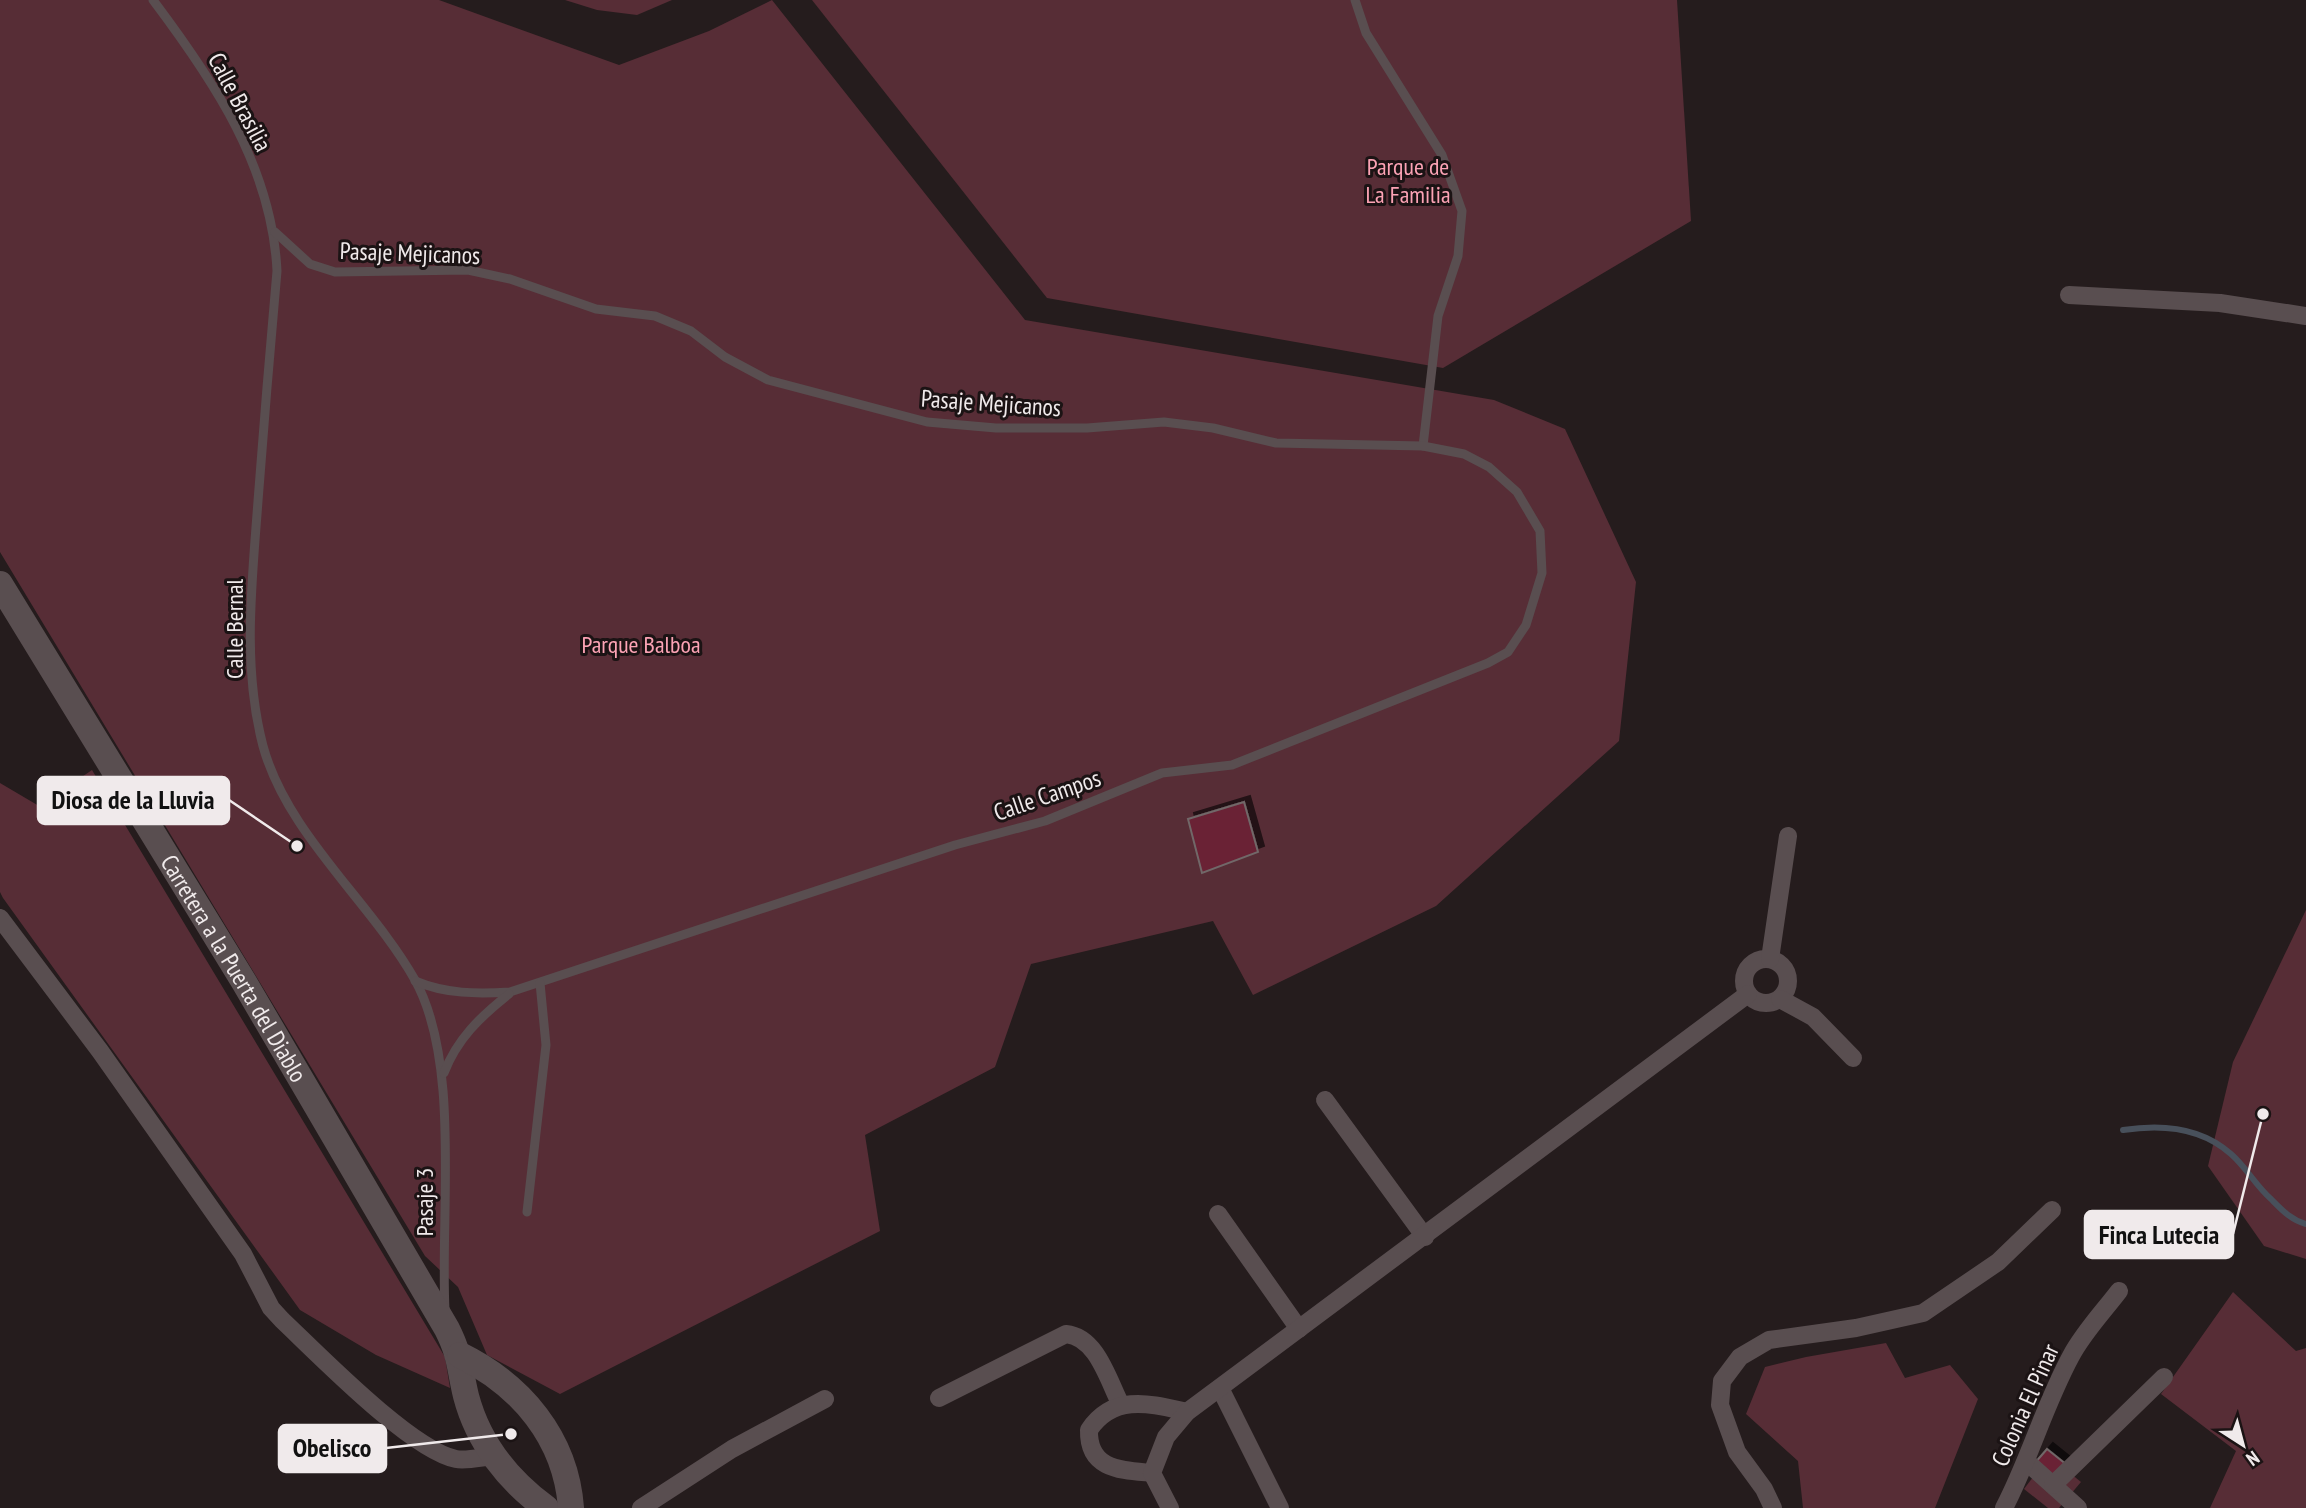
<svg xmlns="http://www.w3.org/2000/svg" width="2306" height="1508" font-family="'PT Sans Narrow',sans-serif">
<defs>
<filter id="shadow"><feDropShadow dx="6" dy="-6" stdDeviation="0" flood-color="#0009"/></filter>
</defs>
<rect width="100%" height="100%" fill="#251c1d"/>
<g fill="#572d36">
<path d="M0,0H439L619,65L709,31L772,0L1025,320L1494,400L1565,429L1636,582L1619,741L1436,906L1253,995L1213,921L1031,964L995,1067L865,1135L880,1231L560,1394L487,1355L458,1287L425,1256L0,552Z"/>
<path d="M565,0H672L637,15L597,10Z"/>
<path d="M812,0H1677L1691,221L1443,368L1047,298Z"/>
<path d="M92,770L445,1357L450,1388L376,1355L300,1310L3,898L0,892V783L39,806Z"/>
<path d="M2306,910V1259L2264,1246L2208,1166L2233,1062Z"/>
<path d="M2233,1292L2296,1351L2306,1348V1508H2210L2236,1451L2161,1394Z"/>
<path d="M1886,1343L1905,1378L1950,1365L1978,1399L1935,1508H1803L1798,1461L1746,1414L1765,1367L1806,1357Z"/>
<path d="M2049,1456L2081,1482L2059,1508H2048L2024,1489Z"/>
</g>
<g fill="none" stroke-linecap="round" stroke-linejoin="round">
<path stroke="#48505b" stroke-width="6" d="M2123,1130C2161,1124 2201,1127 2231,1154C2246,1167 2256,1186 2271,1199C2282,1210 2291,1220 2306,1224"/>
</g>
<g fill="#6a2236" stroke="#716768" stroke-width="2" filter="url(#shadow)">
<path d="M1244,802L1258,852L1202,873L1188,819Z"/>
<path d="M2047,1449L2067,1465L2052,1480L2034,1464Z"/>
</g>
<g fill="none" stroke-linecap="round" stroke-linejoin="round">
<g stroke="#594e50" stroke-width="9">
<path d="M153,0C214,81 272,167 277,271C270,348 264,424 258,501C252,583 242,666 263,746C287,834 371,902 415,980C461,1063 440,1214 445,1310"/>
<path d="M1355,0L1366,33L1442,155L1462,211L1458,256L1438,316L1423,446"/>
<path d="M275,232L310,264L335,272L468,270L510,279L596,309L655,316L691,331L725,357L768,380L927,422L996,428H1087L1164,422L1213,428L1276,443L1423,446L1464,454L1489,467L1517,492L1540,531L1542,573L1526,625L1508,652L1488,663L1232,765L1162,773L1045,821L955,845L510,992C477,994 446,994 415,981"/>
<path d="M444,1073C457,1039 480,1017 509,994"/>
<path d="M527,1212L546,1045L540,983"/>
</g>
<g stroke="#594e50" stroke-width="18">
<path d="M2069,295L2220,303L2306,316"/>
<path d="M0,918L100,1051L243,1254L271,1308L282,1320C318,1354 411,1450 456,1459C467,1461 482,1457 494,1456"/>
<circle cx="1766" cy="981" r="22"/>
<path d="M1770,959L1788,836"/>
<path d="M1780,999L1813,1017L1853,1058"/>
<path d="M1325,1100L1425,1237"/>
<path d="M1218,1214L1299,1329"/>
<path d="M1220,1388L1280,1508"/>
<path d="M939,1398L1066,1334C1097,1337 1108,1380 1121,1405"/>
<path d="M2027,1462L2078,1508"/>
<path d="M1152,1473C1121,1470 1088,1470 1089,1430C1114,1393 1151,1404 1187,1412"/>
<path d="M2053,1485L2164,1377"/>
<path d="M641,1508L732,1449L825,1399"/>
<path d="M1170,1508L1152,1473L1166,1437L1187,1412L1748,994"/>
<path d="M1773,1508L1764,1489L1737,1452L1720,1405L1722,1381L1740,1357L1769,1340L1856,1328L1923,1313L1998,1262L2052,1210"/>
<path d="M2004,1508C2030,1458 2044,1406 2071,1356C2083,1333 2103,1312 2119,1291"/>
</g>
<g stroke="#594e50" stroke-width="26">
<path id="s1" d="M0,584L244,982L447,1329C461,1357 459,1367 466,1396C478,1442 508,1480 546,1508"/>
<path d="M460,1355C521,1385 566,1438 571,1508"/>
</g>
</g>
<g text-anchor="middle" dominant-baseline="central" stroke-width="6" stroke-linejoin="round" paint-order="stroke">
<g font-size="24" fill="#f0eaeb" stroke="#1b1314">
<text transform="translate(240 102) rotate(62)">Calle Brasilia</text>
<text transform="translate(410 253) rotate(2)">Pasaje Mejicanos</text>
<text transform="translate(991 403) rotate(4)">Pasaje Mejicanos</text>
<text transform="translate(234 629) rotate(-90)">Calle Bernal</text>
<text transform="translate(1047 795) rotate(-19)">Calle Campos</text>
<text stroke="none"><textPath href="#s1" startOffset="450">Carretera a la Puerta del Diablo</textPath></text>
<text transform="translate(424 1202) rotate(-90)">Pasaje 3</text>
<text transform="translate(2025 1405) rotate(-66)">Colonia El Pinar</text>
</g>
<g font-size="24" fill="#fca3b5" stroke="#1b1314">
<text x="1408" y="166">Parque de<tspan x="1408" dy="28">La Familia</tspan></text>
<text x="641" y="644">Parque Balboa</text>
</g>
</g>
<path fill="none" stroke="#f0eaeb" stroke-width="2.5" d="M297 846L229 800M2263 1114L2233 1234M511 1434L386 1448"/>
<g fill="#f0eaeb" stroke="#1b1314" stroke-width="2.5">
<circle cx="297" cy="846" r="7"/>
<circle cx="2263" cy="1114" r="7"/>
<circle cx="511" cy="1434" r="7"/>
</g>
<g fill="#f0eaeb" stroke="#f0eaeb" stroke-width="2.5">
<rect x="38" y="777" width="191" height="47" rx="7"/>
<rect x="2085" y="1211" width="148" height="47" rx="7"/>
<rect x="279" y="1425" width="107" height="47" rx="7"/>
</g>
<g font-size="26" text-anchor="middle" font-weight="bold" fill="#111">
<text x="133" y="809">Diosa de la Lluvia</text>
<text x="2159" y="1244">Finca Lutecia</text>
<text x="332" y="1457">Obelisco</text>
</g>
<g transform="translate(2243 1445) rotate(144)" stroke="#1b1314" stroke-width="5" paint-order="stroke">
<path d="M0-5L12 26L0 18L-12 26Z" fill="#f0eaeb"/>
<text y="-10" font-size="19" font-weight="bold" text-anchor="middle" fill="#f0eaeb">N</text>
</g>
</svg>
